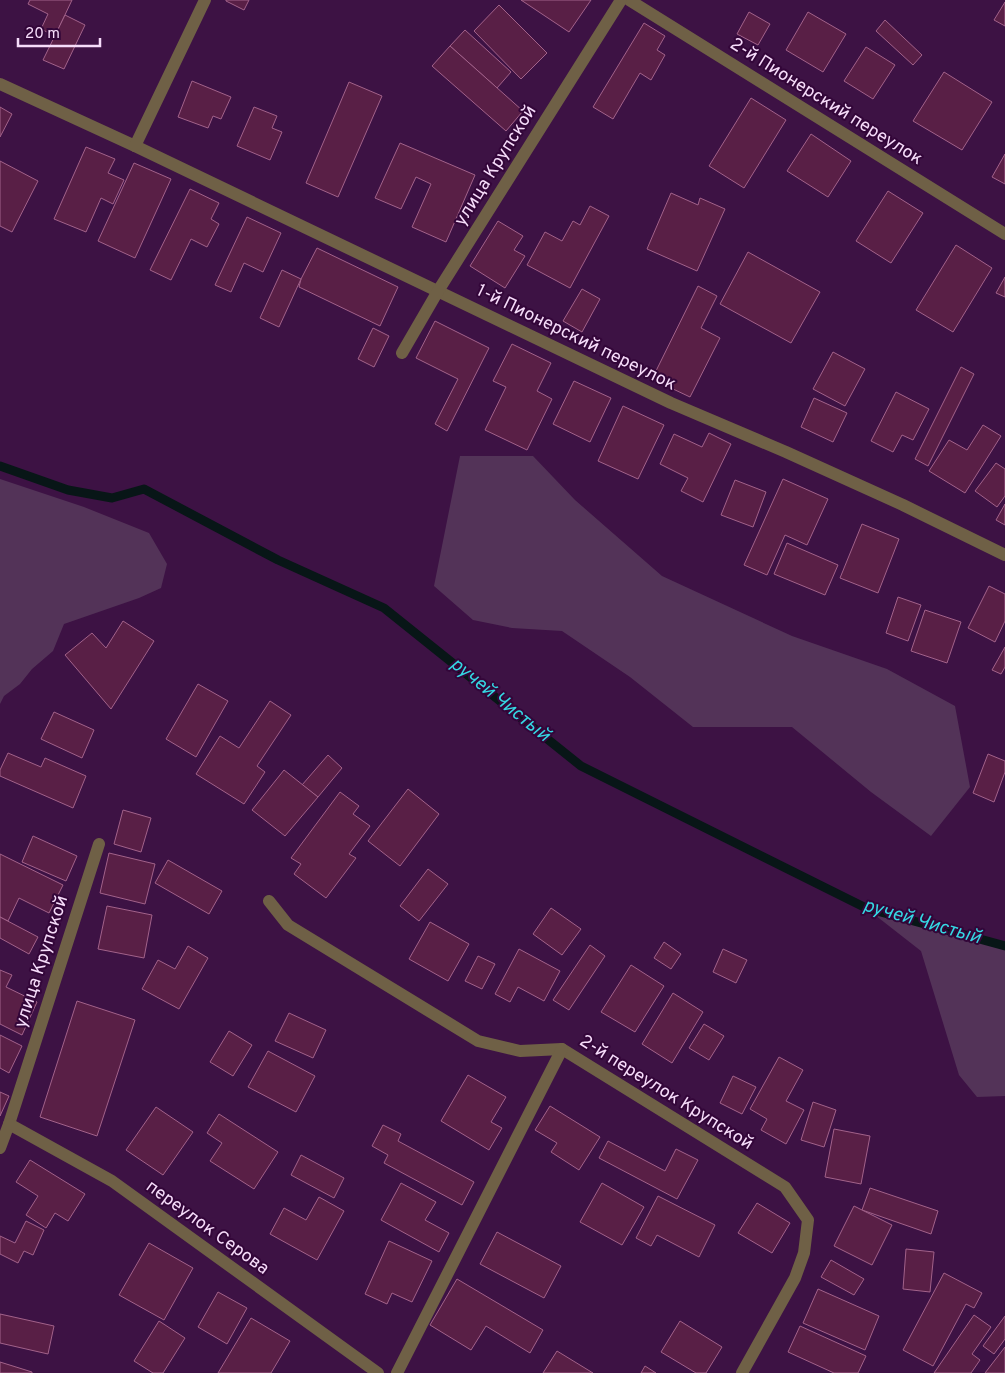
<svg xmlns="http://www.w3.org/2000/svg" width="1005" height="1373" font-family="Overpass,sans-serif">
<rect width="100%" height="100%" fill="#3d1244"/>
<g fill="#533358">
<path d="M460,456H533L575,500L662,576L792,636L887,669L955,706L970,787L931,836L871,792L792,727H693L630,677L562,631L512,628L473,620L434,586Z"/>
<path d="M0,479L84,507L149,533L167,564L161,588L139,598L64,624L53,651L32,669L20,684L4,696L0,704Z"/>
<path d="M866,908L1005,946V1096L977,1097L959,1075L921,951Z"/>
</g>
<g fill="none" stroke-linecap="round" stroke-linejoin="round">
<path stroke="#081617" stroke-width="9" d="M0,466L68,490L112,498L144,489L278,560L384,608L581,766L866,908L1005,946"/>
</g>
<g fill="#591f46" stroke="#a2628a">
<path d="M30,0H72L55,36L41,29L48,14L28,4Z"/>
<path d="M226,0H249L244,10L226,1Z"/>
<path d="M521,0H591L569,32Z"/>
<path d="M1005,2V26L994,20Z"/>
<path d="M499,5L547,53L521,79L474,31Z"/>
<path d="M749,12L770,24L758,45L737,34Z"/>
<path d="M808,12L846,34L823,72L786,50Z"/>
<path d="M65,15L85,25L64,69L43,60Z"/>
<path d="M885,20L922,55L913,65L876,31Z"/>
<path d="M644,23L665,36L657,50L665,55L651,80L640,73L613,119L593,107Z"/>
<path d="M465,30L511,72L497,88L450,46Z"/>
<path d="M450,46L523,111L506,131L432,66Z"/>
<path d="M866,47L895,65L873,99L844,81Z"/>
<path d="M944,72L992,102L962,150L913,121Z"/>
<path d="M192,81L231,97L221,119L213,116L208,128L178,117Z"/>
<path d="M349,82L382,96L338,197L306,183Z"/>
<path d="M751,98L786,120L744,188L709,166Z"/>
<path d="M0,107L12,114L0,137Z"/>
<path d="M254,107L277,116L272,128L282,132L270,160L237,146Z"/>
<path d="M811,134L851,161L828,197L787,171Z"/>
<path d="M400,143L475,175L446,242L412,227L431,184L416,177L401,209L375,198Z"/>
<path d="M86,147L115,159L108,173L124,180L113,204L101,198L86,232L54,219Z"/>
<path d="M1005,154V184L992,177Z"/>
<path d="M0,161L38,181L12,232L0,226Z"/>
<path d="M134,163L171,179L135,258L98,241Z"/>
<path d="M190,189L219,203L211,219L219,224L207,247L191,239L171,280L150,270Z"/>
<path d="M888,191L923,213L891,263L856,241Z"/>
<path d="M671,193L698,205L700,198L725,209L697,271L647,249Z"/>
<path d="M590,206L609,216L570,288L527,265L545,232L562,241L573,221L580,225Z"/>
<path d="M247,217L281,233L263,272L244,263L231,292L215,285Z"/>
<path d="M498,221L523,236L514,250L525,256L505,288L470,266Z"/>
<path d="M956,245L992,268L953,332L916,310Z"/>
<path d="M317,248L398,287L380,326L299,287L301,279Z"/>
<path d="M748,252L820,292L791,343L720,304Z"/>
<path d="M282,270L301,279L279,327L260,318Z"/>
<path d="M1005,277V297L996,293Z"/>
<path d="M698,286L717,296L701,328L720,338L690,397L652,379Z"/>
<path d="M582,289L600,299L582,332L563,321Z"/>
<path d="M435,321L489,348L447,431L435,424L458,379L416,358Z"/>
<path d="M373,328L389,336L374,367L358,359Z"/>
<path d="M512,344L551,363L537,391L552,399L527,450L485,430L506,387L493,381Z"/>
<path d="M833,352L865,369L845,406L813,389Z"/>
<path d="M961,367L974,374L928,466L915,459Z"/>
<path d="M574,381L611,398L590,442L553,424Z"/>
<path d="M896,392L929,409L913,440L902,435L893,452L871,441Z"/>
<path d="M814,398L847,413L833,442L801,427Z"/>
<path d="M623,406L664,425L638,479L598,461Z"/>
<path d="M983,425L1001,436L965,493L929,471L949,440L967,450Z"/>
<path d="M709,433L731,444L703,502L681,491L688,478L660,464L674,434L702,447Z"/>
<path d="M996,463L1005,469V496L997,507L975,491Z"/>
<path d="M783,479L828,499L807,545L785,535L767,575L744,565Z"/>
<path d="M735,480L766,492L753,527L721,515Z"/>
<path d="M1005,504V525L996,520Z"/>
<path d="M862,524L899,539L878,593L840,578Z"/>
<path d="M787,543L838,565L825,595L774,574Z"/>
<path d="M989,586L1005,594V621L995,642L968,628Z"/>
<path d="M898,597L921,605L908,641L886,633Z"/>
<path d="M925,610L961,622L947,663L911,651Z"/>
<path d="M123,621L154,641L111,709L65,655L92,633L106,648Z"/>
<path d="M1005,647V667L1001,674L992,670Z"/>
<path d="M198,684L228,701L196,757L166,739Z"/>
<path d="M270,701L291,715L257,766L265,772L244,804L196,774L220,736L239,748Z"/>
<path d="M54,712L94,730L82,758L41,739Z"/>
<path d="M8,753L41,767L45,758L86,776L73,808L0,776V770Z"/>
<path d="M988,754L1005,761V772L994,802L973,793Z"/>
<path d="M328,755L342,768L318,797L302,785Z"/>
<path d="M284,770L318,797L285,836L252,810Z"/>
<path d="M408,789L439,814L400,866L368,841Z"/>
<path d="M340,792L359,806L353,814L370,826L349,854L356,858L326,898L294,874L301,864L291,858Z"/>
<path d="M123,810L151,818L141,852L114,844Z"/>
<path d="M33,836L77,856L66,881L22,862Z"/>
<path d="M109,853L155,864L145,904L100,893Z"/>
<path d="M0,854L63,885L49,913L19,898L8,921L0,917Z"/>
<path d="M168,860L222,891L209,914L155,883Z"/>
<path d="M428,869L448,884L419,921L400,906Z"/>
<path d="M107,906L152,915L144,958L98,949Z"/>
<path d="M551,908L581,929L562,955L533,934Z"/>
<path d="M0,917L38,937L29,954L0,938Z"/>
<path d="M430,922L469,944L448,981L409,959Z"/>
<path d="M664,942L681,954L671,969L654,958Z"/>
<path d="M590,945L605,956L569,1010L553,1000Z"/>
<path d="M188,946L208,958L179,1009L142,989L158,960L175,969Z"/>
<path d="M519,949L560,971L544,1001L518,987L510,1002L495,994Z"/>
<path d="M723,949L747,960L736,983L713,972Z"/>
<path d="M478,956L495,964L482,989L465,981Z"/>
<path d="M631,965L664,986L635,1032L601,1012Z"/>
<path d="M0,970L12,975L6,987L37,1002L22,1035L0,1024Z"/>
<path d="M673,993L703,1012L672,1063L642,1044Z"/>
<path d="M77,1001L135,1020L97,1136L40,1117Z"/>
<path d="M289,1013L326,1030L313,1058L275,1041Z"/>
<path d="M704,1024L724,1036L709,1060L689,1048Z"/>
<path d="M229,1031L252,1045L233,1076L210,1062Z"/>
<path d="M0,1035L22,1046L9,1073L0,1068Z"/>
<path d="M268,1051L315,1076L296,1112L248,1087Z"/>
<path d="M779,1057L803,1070L786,1101L804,1110L786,1144L761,1130L767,1119L750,1109Z"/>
<path d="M468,1075L506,1097L491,1122L502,1128L489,1150L441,1121Z"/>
<path d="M733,1076L756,1087L742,1114L720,1103Z"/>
<path d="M0,1092L9,1096L0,1116Z"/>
<path d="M813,1102L836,1110L824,1147L801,1140Z"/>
<path d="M550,1106L600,1137L579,1170L551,1152L557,1143L535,1130Z"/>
<path d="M156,1107L193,1132L163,1175L126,1150Z"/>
<path d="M219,1114L278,1152L254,1189L210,1161L222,1143L207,1133Z"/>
<path d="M383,1125L401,1134L398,1141L474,1182L462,1205L384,1163L388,1155L372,1146Z"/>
<path d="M834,1129L870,1136L861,1184L825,1177Z"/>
<path d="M608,1141L665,1171L676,1149L698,1160L677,1199L599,1158Z"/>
<path d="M301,1155L344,1178L334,1198L291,1175Z"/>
<path d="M30,1160L85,1194L68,1221L55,1213L46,1228L26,1215L38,1196L16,1182Z"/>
<path d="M401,1183L436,1202L425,1220L449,1233L439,1252L381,1220Z"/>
<path d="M602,1183L644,1207L622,1245L580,1222Z"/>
<path d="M870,1188L938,1211L931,1234L862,1210Z"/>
<path d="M658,1196L715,1225L699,1257L657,1235L651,1246L636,1238Z"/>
<path d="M319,1197L344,1211L317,1260L270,1234L284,1208L306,1220Z"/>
<path d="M757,1203L790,1223L772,1253L738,1233Z"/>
<path d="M854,1206L892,1225L872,1265L834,1246Z"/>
<path d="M26,1221L44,1230L33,1255L24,1251L18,1263L0,1254V1236L15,1243Z"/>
<path d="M497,1232L561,1266L544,1298L480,1264Z"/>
<path d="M389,1241L432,1261L412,1302L392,1293L387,1304L365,1294Z"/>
<path d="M149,1243L193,1268L164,1320L119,1295Z"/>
<path d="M906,1249L934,1252L930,1292L903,1289Z"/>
<path d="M831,1260L864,1279L854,1295L821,1277Z"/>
<path d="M944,1273L982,1293L974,1308L966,1304L933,1366L903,1350Z"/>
<path d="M457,1279L543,1330L530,1353L486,1326L471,1350L430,1325Z"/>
<path d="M818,1289L879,1316L865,1350L803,1323Z"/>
<path d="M218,1292L247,1308L227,1344L198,1327Z"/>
<path d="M0,1314L54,1326L48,1354L0,1343Z"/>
<path d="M974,1315L991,1327L972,1354L980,1360L971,1373H934Z"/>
<path d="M1005,1316V1339L994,1354L983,1346Z"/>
<path d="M251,1318L290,1341L271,1373H218Z"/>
<path d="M159,1321L185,1338L163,1373H153L134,1361Z"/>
<path d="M680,1321L722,1347L706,1373H696L661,1352Z"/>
<path d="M800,1326L866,1356L858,1373H834L788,1352Z"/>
<path d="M1005,1347V1373H985Z"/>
<path d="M557,1351L593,1373H543Z"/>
<path d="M0,1362L32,1372V1373H0Z"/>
<path d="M645,1366L656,1373H641Z"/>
</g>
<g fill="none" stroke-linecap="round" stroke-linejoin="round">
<g stroke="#6f6046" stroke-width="12">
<path d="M269,901L288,925L478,1041L520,1051L562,1049L785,1187L808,1220L804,1253L795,1278L742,1373"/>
<path d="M9,1124L99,844"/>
<path d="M397,1373L562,1049"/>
</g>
<g stroke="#6f6046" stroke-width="12">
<path d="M629,0L1005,234"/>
<path d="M0,84L135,146L671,403L786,452L903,505L1005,555"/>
<path d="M135,146L205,0"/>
<path d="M402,353L438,291L621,0"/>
<path d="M0,1148L9,1124L112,1181L378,1373"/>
</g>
</g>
<g text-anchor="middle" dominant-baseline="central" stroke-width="4" stroke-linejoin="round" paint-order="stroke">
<g font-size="18" fill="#f6dcfa" stroke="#330639">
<text transform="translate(826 102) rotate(32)">2-й Пионерский переулок</text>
<text transform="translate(496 166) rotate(-58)">улица Крупской</text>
<text transform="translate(576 338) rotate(26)">1-й Пионерский переулок</text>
<text transform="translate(42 962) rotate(-72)">улица Крупской</text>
<text transform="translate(666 1093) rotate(32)">2-й переулок Крупской</text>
<text transform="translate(207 1228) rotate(36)">переулок Серова</text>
</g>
<g font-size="19" font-style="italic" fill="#35d8e3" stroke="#330639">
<text transform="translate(500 700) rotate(39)">ручей Чистый</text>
<text transform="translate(922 922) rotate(16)">ручей Чистый</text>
</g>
</g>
<path d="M18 38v8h82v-8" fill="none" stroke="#f6dcfa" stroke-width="2.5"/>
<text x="25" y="38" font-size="15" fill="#f6dcfa" stroke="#330639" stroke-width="4" paint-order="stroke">20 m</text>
</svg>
